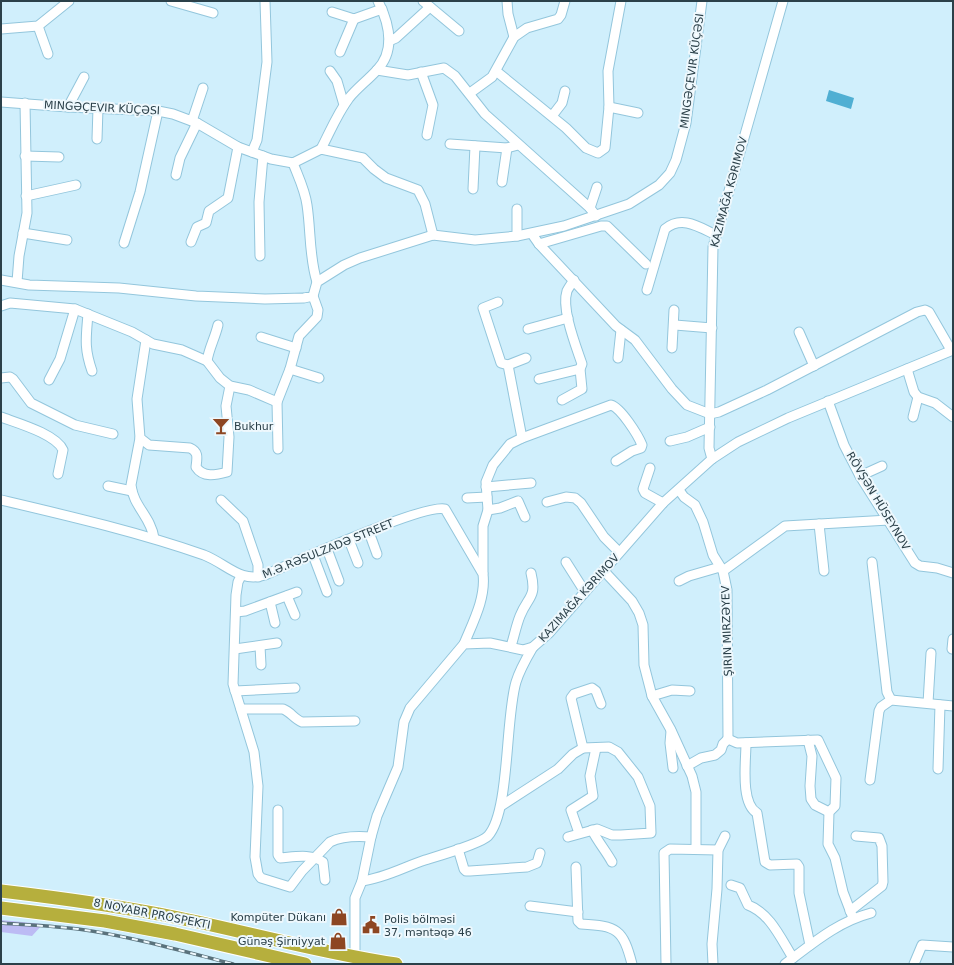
<svg xmlns="http://www.w3.org/2000/svg" width="954" height="965" font-family="'DejaVu Sans',sans-serif">
<rect width="100%" height="100%" fill="#d0effc"/>
<path fill="#bcbbf4" d="M1,920L43,924L32,936L1,932Z"/>
<path fill="#50afd3" d="M829,90L854,98L851,109L826,101Z"/>
<g fill="none" stroke-linecap="round" stroke-linejoin="round">
<g stroke="#93c6dc" stroke-width="11">
<g id="minor">
<path d="M171,1L213,13"/>
<path d="M423,1L459,31"/>
<path d="M507,1L508,14L514,37"/>
<path d="M332,12L354,19L382,9"/>
<path d="M38,26L48,54"/>
<path d="M1,29L38,26L69,1"/>
<path d="M389,41L396,38L430,7"/>
<path d="M340,52L354,19"/>
<path d="M377,70L408,75L444,68L455,76L485,114L590,208L596,216"/>
<path d="M330,71L337,81L344,105"/>
<path d="M496,71L566,128L586,148L598,153L605,148L609,107L608,71L621,1"/>
<path d="M421,72L433,105L427,135"/>
<path d="M470,93L492,77L514,37L527,28L558,19L561,15L565,1"/>
<path d="M1,102L68,107L158,111L173,114L197,123L238,147L271,159L293,163L321,149L363,158L374,169L386,178L418,190L425,204L433,235"/>
<path d="M68,107L84,77"/>
<path d="M609,107L638,113"/>
<path d="M552,116L562,103L565,91"/>
<path d="M192,121L203,88"/>
<path d="M97,139L98,108"/>
<path d="M450,144L507,148L518,145"/>
<path d="M321,149C330,132 337,114 349,98C357,88 368,80 377,70C396,50 389,23 378,1"/>
<path d="M252,152L257,140L267,62L265,1"/>
<path d="M25,156L59,157"/>
<path d="M293,163C298,176 305,190 307,205C311,231 309,257 317,282"/>
<path d="M176,175L180,158L197,123"/>
<path d="M502,182L507,148"/>
<path d="M473,189L475,146"/>
<path d="M26,196L76,185"/>
<path d="M590,208L597,187"/>
<path d="M517,209V236"/>
<path d="M23,233L67,240"/>
<path d="M532,234L539,244L616,326L635,340L672,389L687,405L710,414L719,412L767,390L917,312L925,310L929,312L951,350"/>
<path d="M191,242L197,227L206,223L209,211L228,198L238,147"/>
<path d="M124,243L140,192L158,111"/>
<path d="M539,244L601,226H607L646,264"/>
<path d="M260,256L259,202L263,156"/>
<path d="M1,280L29,285L119,288L196,296L265,299L304,298L313,296L317,282L344,265L360,258L433,235L475,240L517,236L564,226L629,204L659,185L670,173L676,160L686,123L702,1"/>
<path d="M17,282L19,256L27,213L25,103"/>
<path d="M647,290L665,229C682,215 699,227 716,235"/>
<path d="M498,302L483,308L501,363L508,365L522,438"/>
<path d="M1,306L10,303L75,309L132,332L153,344L182,350L207,361L220,378L230,386L249,390L277,402"/>
<path d="M88,314C86,338 84,348 92,371"/>
<path d="M675,325L712,328"/>
<path d="M528,329L568,318"/>
<path d="M799,332L814,366"/>
<path d="M261,337L296,348"/>
<path d="M146,340L137,399L140,438L149,445L190,448C199,452 197,458 196,467C203,478 216,475 227,472L229,437L226,406L230,386"/>
<path d="M672,348L674,310"/>
<path d="M618,358L621,330"/>
<path d="M207,361C209,348 215,338 218,325"/>
<path d="M508,365L526,358"/>
<path d="M290,369L319,378"/>
<path d="M907,369L914,392L918,397L935,403L953,417"/>
<path d="M1,378L10,377L13,379L31,403L75,425L113,434"/>
<path d="M539,379L580,369"/>
<path d="M49,380L60,359L75,309"/>
<path d="M562,400L582,389L580,369L582,364C576,346 561,309 567,291C569,287 572,283 574,280"/>
<path d="M828,401L844,445L860,476L915,563L920,566L937,568L953,573"/>
<path d="M1,417C17,423 56,434 63,450L58,474"/>
<path d="M913,417L918,397"/>
<path d="M140,438L131,485C133,506 151,517 154,538"/>
<path d="M670,441L687,437L710,427"/>
<path d="M278,449L277,402L290,369L299,336L317,317L318,310L313,296"/>
<path d="M712,459L709,448L713,247L783,1"/>
<path d="M650,468L643,489L645,493L663,503"/>
<path d="M860,476L882,466"/>
<path d="M108,486L132,491"/>
<path d="M486,487L531,483"/>
<path d="M679,490L684,497L695,505L703,522L713,555L723,571L727,590L728,739"/>
<path d="M467,498L487,497"/>
<path d="M1,500C69,516 138,532 204,555C227,564 240,583 265,575C292,563 426,503 445,509L483,574C486,598 473,622 464,644"/>
<path d="M221,500L243,521L258,565V577"/>
<path d="M547,502L566,497L575,498L581,503L604,537L619,552"/>
<path d="M488,510L500,508L518,501L525,517"/>
<path d="M819,524L824,571"/>
<path d="M369,532L377,554"/>
<path d="M349,540L358,563"/>
<path d="M327,549L339,581"/>
<path d="M313,555L327,592"/>
<path d="M566,562L585,592"/>
<path d="M872,562L887,692L891,700"/>
<path d="M604,571L632,601L639,613L643,625L644,665L652,696L671,730L692,776L696,792V849"/>
<path d="M723,571L785,526L889,520"/>
<path d="M483,573V526L488,510L486,482L493,465L510,444L522,438L611,405C621,408 638,435 642,445L641,448L632,451L616,461"/>
<path d="M241,576L238,582L236,595L233,684L254,752L258,786L255,857L258,874L261,878L290,887L302,871L330,842C342,836 358,836 371,837"/>
<path d="M679,581L689,576L720,567"/>
<path d="M287,596L295,615"/>
<path d="M270,602L275,623"/>
<path d="M236,612L245,611L297,592"/>
<path d="M260,646L261,665"/>
<path d="M511,646C514,637 516,626 520,616C528,596 537,598 531,573"/>
<path d="M235,649L277,643"/>
<path d="M952,649L953,639"/>
<path d="M235,691L295,688"/>
<path d="M652,696L672,690L690,691"/>
<path d="M928,703L931,653"/>
<path d="M241,709H283C291,712 294,719 302,722L355,721"/>
<path d="M671,731L670,743L673,768"/>
<path d="M728,739L737,743L818,740L836,778L835,806L829,812L828,844L835,858L843,892L853,918"/>
<path d="M808,740L812,756L810,786L811,799L815,805L829,812"/>
<path d="M746,743C746,761 740,803 757,813L765,862L770,865L797,864L799,867V893L810,945"/>
<path d="M583,748L571,698L574,694L592,688L596,691L601,704"/>
<path d="M687,766L701,758L715,755L721,750L723,744L728,739"/>
<path d="M938,769L940,705"/>
<path d="M870,780L879,711L881,707L891,700L953,706"/>
<path d="M501,806L558,769L573,754L583,748L609,747L618,752L638,777L650,806L651,833L621,835H612L597,829L568,837"/>
<path d="M278,810V855L280,858C294,857 311,853 323,862L325,880"/>
<path d="M592,830C598,842 606,851 612,862"/>
<path d="M579,833L571,810L593,796L590,776L596,748"/>
<path d="M458,849L464,869L466,871H470L527,867L537,863L540,853"/>
<path d="M576,867L578,921L581,924C617,926 623,929 632,964"/>
<path d="M362,881C385,878 404,867 425,860C438,856 480,844 488,836C510,812 505,719 516,682C520,669 526,659 533,647"/>
<path d="M731,885L740,888L748,905C770,913 781,939 793,958"/>
<path d="M530,906L578,912"/>
<path d="M850,911L882,886L883,882L882,846L879,838L856,836"/>
<path d="M355,958V898L362,881L371,837L377,816L398,767L404,722L410,708L464,644L490,643L523,650L533,647L549,633L663,503L712,459L738,442L788,418L953,350"/>
<path d="M666,964L664,853L670,849L718,850"/>
<path d="M713,964L712,944L717,889L718,850L725,836"/>
<path d="M785,964C812,944 837,922 871,913"/>
<path d="M914,964L922,945L953,947"/>
</g>
</g>
<g stroke="#fff" stroke-width="15">
<g id="highway">
<path d="M1,891C60,898 120,906 179,918C251,933 322,953 396,964"/>
<path d="M1,908L105,921L175,934L305,964"/>
</g>
</g>
<use href="#minor" stroke="#fff" stroke-width="9"/>
<use href="#highway" stroke="#b6af3d" stroke-width="13"/>
<g stroke="#5a727c" stroke-width="3.5">
<path id="rail" d="M1,923C26,925 52,926 78,929C130,936 182,951 233,964"/>
</g>
<use href="#rail" stroke="#eef8fd" stroke-width="2" stroke-dasharray="6" stroke-linecap="butt"/>
</g>
<defs>
<g id="bar-bare" transform="scale(1.38)"><path d="M-6-5H6L.8 .8V4.5H3.5V6h-7V4.5H-.8V.8Z" fill="#8d4622" stroke="#eef8fd" stroke-width="2.5" paint-order="stroke"/></g>
<g id="shop-bare" transform="scale(1.38)"><path d="M-5-2.5h2.3a2.7 3.5 0 0 1 5.4 0H5L5.5 6h-11ZM-1.5-2.5h3a1.5 2.3 0 0 0-3 0Z" fill="#8d4622" stroke="#eef8fd" stroke-width="2.5" paint-order="stroke"/></g>
<g id="civic-bare" transform="scale(1.38)"><path d="M-.6-6.5H3V-4.5H.6V-3L4-1V1h2V6H-6V1h2V-1L-.6-3ZM-1.2 2.5V6h2.4V2.5Z" fill="#8d4622" stroke="#eef8fd" stroke-width="2.5" paint-order="stroke"/></g>
</defs>
<g fill-rule="evenodd">
<use href="#bar-bare" x="221" y="426"/>
<use href="#shop-bare" x="339" y="917"/>
<use href="#civic-bare" x="371" y="925"/>
<use href="#shop-bare" x="338" y="941"/>
</g>
<g text-anchor="middle" dominant-baseline="central" stroke-width="4" stroke-linejoin="round" paint-order="stroke">
<g font-size="11" fill="#2b4049" stroke="#eef8fd">
<text transform="translate(692 71) rotate(-82)">MINGƏÇEVIR KÜÇƏSI</text>
<text transform="translate(102 108) rotate(3)">MINGƏÇEVIR KÜÇƏSI</text>
<text transform="translate(729 192) rotate(-75)">KAZIMAĞA KƏRIMOV</text>
<text transform="translate(878 501) rotate(59)">RÖVŞƏN HÜSEYNOV</text>
<text transform="translate(328 549) rotate(-22)">M.Ə.RƏSULZADƏ STREET</text>
<text transform="translate(579 598) rotate(-48)">KAZIMAĞA KƏRIMOV</text>
<text transform="translate(727 631) rotate(-92)">ŞIRIN MIRZƏYEV</text>
<text transform="translate(152 914) rotate(11)">8 NOYABR PROSPEKTI</text>
</g>
<g font-size="11" fill="#2b4049" stroke="#eef8fd" text-anchor="start">
<text x="234" y="426">Bukhur</text>
<text x="326" y="917" text-anchor="end">Kompüter Dükanı</text>
<text x="384" y="919">Polis bölməsi<tspan x="384" dy="13">37, məntəqə 46</tspan></text>
<text x="325" y="941" text-anchor="end">Günəş Şirniyyat</text>
</g>
</g>
<rect width="954" height="965" fill="none" stroke="#2b4049" stroke-width="4"/>
</svg>
